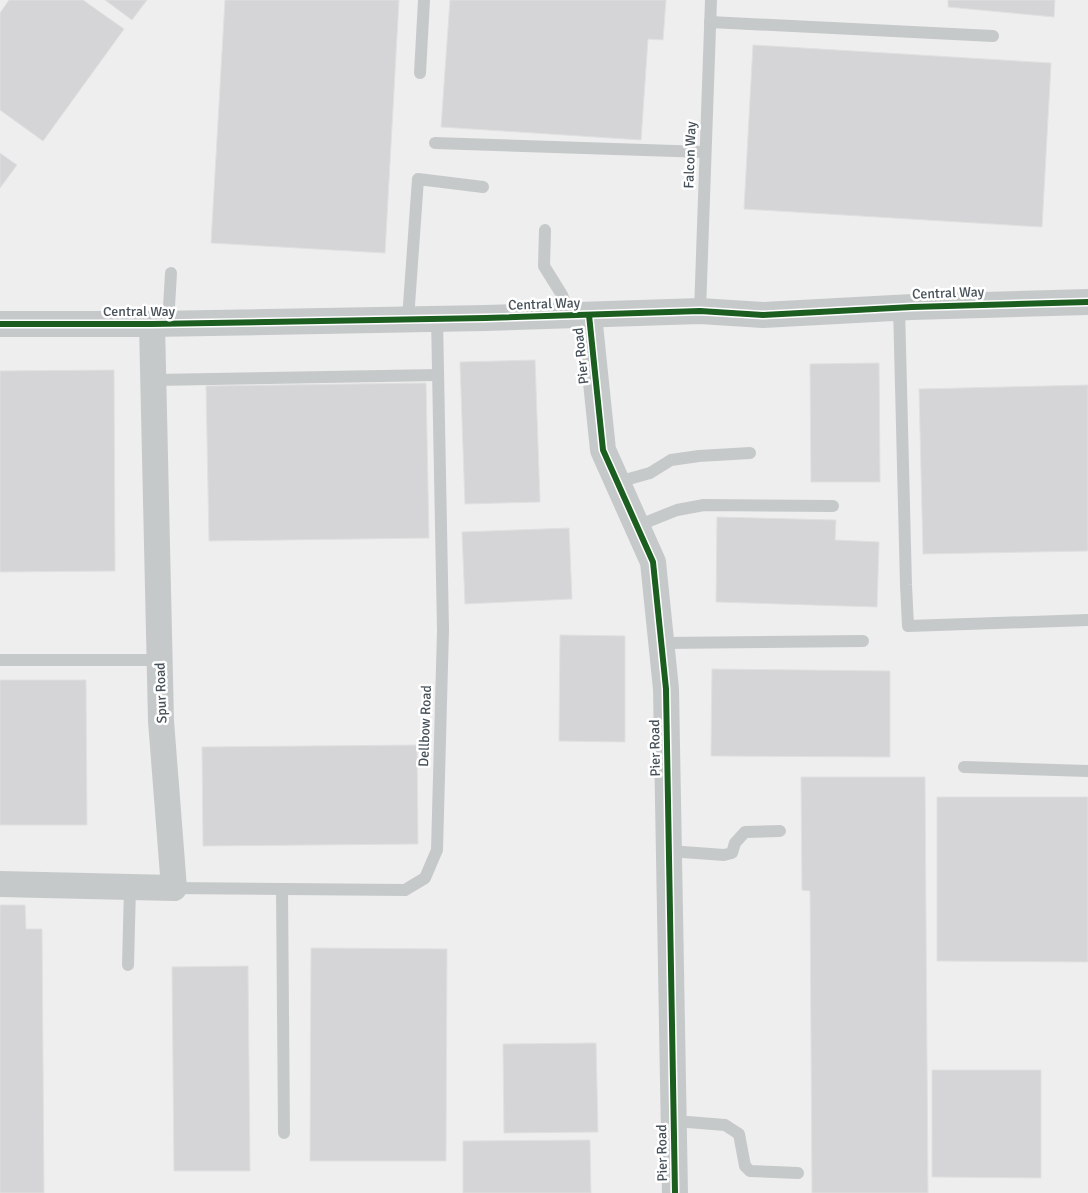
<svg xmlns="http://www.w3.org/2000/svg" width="1088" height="1193" font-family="Signika,sans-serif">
<rect width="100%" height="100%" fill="#efeeee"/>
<g fill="#d5d5d7" stroke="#e0e0e1">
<path d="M9,0H83L124,29L43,141L0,110V13Z"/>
<path d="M105,0H147L132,20Z"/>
<path d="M225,0H399L385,253L211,243Z"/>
<path d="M450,0H666L663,40L648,39L641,140L441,127Z"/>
<path d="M948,0H1055L1054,17L948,7Z"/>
<path d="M753,45L1051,63L1042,227L744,209Z"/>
<path d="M0,153L17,165L0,188Z"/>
<path d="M535,360L540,502L465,504L460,362Z"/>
<path d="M879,363L880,482H811L810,364Z"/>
<path d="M114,370L115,571L0,572V371Z"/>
<path d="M426,383L429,538L209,541L206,386Z"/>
<path d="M1088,385V551L923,554L919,389Z"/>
<path d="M717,517L836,520L835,540L879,542L877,607L716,602Z"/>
<path d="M569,528L572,599L465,604L462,532Z"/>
<path d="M560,635L625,636V742L559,741Z"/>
<path d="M712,669L890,671V757L711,756Z"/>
<path d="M0,680H86L87,825H0Z"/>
<path d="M417,745L418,844L203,846L202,747Z"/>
<path d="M801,777H925L928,1193H812L810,891L802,890Z"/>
<path d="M937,797H1088V962L937,961Z"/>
<path d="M0,905H25L26,929H42L44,1193H0Z"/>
<path d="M311,948L447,949L446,1161H310Z"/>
<path d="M248,966L250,1171H174L172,967Z"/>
<path d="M596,1043L598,1132L504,1133L503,1044Z"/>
<path d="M932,1070H1041V1178L932,1177Z"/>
<path d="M590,1140L591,1193H463V1141Z"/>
</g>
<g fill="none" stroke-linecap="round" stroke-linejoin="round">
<g stroke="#c6c9ca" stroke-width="12">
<path d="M710,22L993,36"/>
<path d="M420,73L424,0"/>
<path d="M435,143L705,152"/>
<path d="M545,230L544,266L562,295L571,316"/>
<path d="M899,307L906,585L908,626L1088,620"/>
<path d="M700,311L711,0"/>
<path d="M408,319L418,179L483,187"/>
<path d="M168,324L171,273"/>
<path d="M153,380L438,375"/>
<path d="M618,482L650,473L671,460L699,456L750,453"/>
<path d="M637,526L677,510L704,505L833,506"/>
<path d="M662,643L863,641"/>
<path d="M0,660H159"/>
<path d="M964,767L1088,771"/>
<path d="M669,851L724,855L732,853L735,843L745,832L780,831"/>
<path d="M174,888L405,890L425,878L437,850L443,630L437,318"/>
<path d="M282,889L284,1133"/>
<path d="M128,965L130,887"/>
<path d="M675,1121L725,1125L739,1134L745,1166L750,1171L798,1173"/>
</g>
<g stroke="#c6c9ca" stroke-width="26">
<path d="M589,315L603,450L653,562L666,689L675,1193"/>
<path d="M0,324H152L485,318L700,311L763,315L912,307L1088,302"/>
<path d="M0,884L174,888L161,721L152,324"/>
</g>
<g stroke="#fff" stroke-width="9">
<g id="cycleway">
<path d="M589,315L603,450L653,562L666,689L675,1193"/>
<path d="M0,324H152L485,318L700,311L763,315L912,307L1088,302"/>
</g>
</g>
<use href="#cycleway" stroke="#1b5e20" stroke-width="6"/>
</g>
<g text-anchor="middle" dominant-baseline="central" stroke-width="5" stroke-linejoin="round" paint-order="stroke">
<g font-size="14" fill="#475159" stroke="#fff">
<text transform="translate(690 155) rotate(-88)">Falcon Way</text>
<text transform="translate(948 293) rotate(-2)">Central Way</text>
<text transform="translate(544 304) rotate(-2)">Central Way</text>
<text x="139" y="311">Central Way</text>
<text transform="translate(581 356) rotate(-96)">Pier Road</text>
<text transform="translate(161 693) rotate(-92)">Spur Road</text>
<text transform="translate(425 726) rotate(-88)">Dellbow Road</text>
<text transform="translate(655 748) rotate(-91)">Pier Road</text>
<text transform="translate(662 1153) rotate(-91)">Pier Road</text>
</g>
</g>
</svg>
